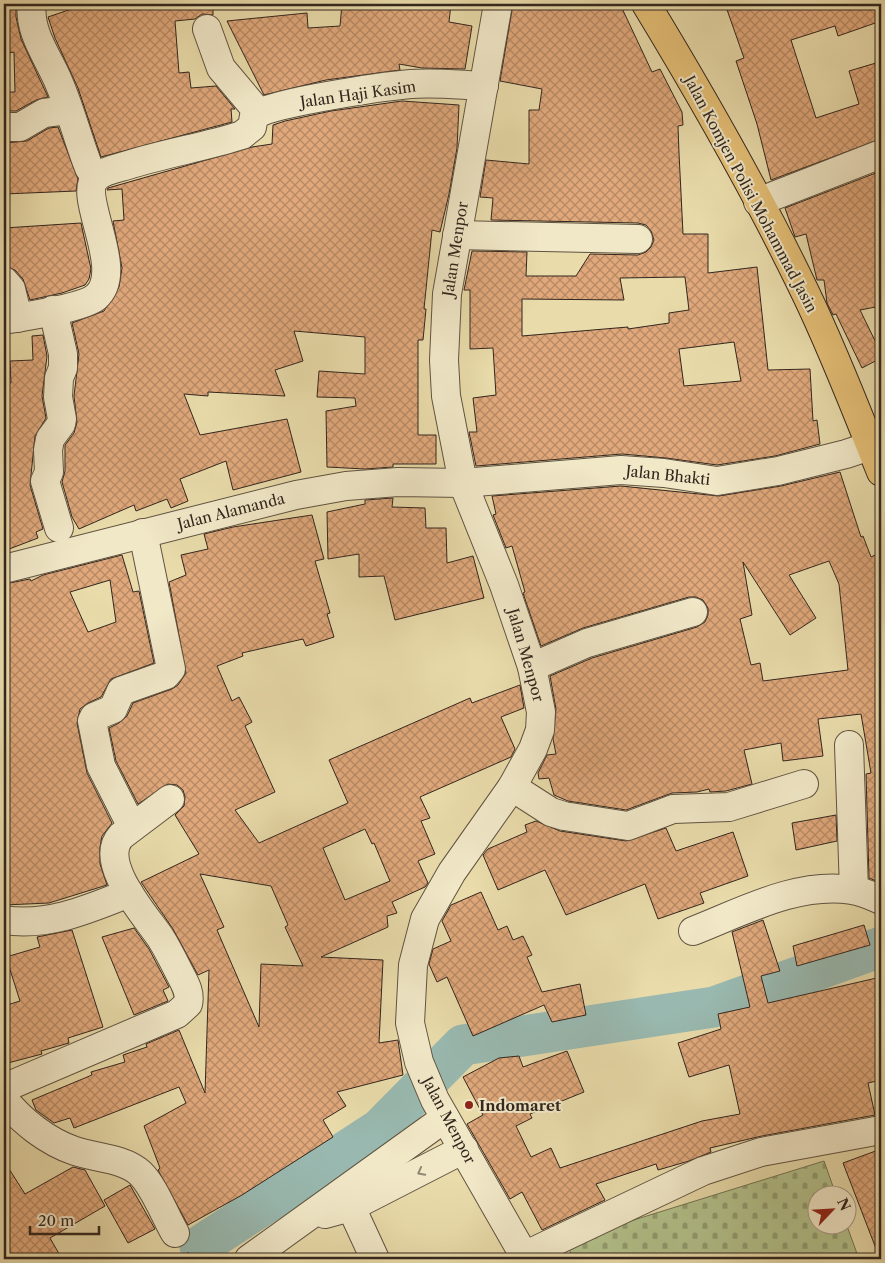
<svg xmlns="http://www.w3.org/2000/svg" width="885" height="1263" font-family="'Libre Caslon Text',serif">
<defs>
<pattern id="cemetery-stones" width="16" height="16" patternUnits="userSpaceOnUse" patternTransform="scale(1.25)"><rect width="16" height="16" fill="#b3c18b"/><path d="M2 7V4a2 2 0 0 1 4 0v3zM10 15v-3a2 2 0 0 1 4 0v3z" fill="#929d71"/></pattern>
<pattern id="building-cross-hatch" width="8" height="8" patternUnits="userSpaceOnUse" patternTransform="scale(1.25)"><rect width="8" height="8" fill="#e0a87b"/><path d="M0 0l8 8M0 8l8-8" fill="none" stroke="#b68964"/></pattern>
</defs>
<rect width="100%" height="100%" fill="#e9dbaa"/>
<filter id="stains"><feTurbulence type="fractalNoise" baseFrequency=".004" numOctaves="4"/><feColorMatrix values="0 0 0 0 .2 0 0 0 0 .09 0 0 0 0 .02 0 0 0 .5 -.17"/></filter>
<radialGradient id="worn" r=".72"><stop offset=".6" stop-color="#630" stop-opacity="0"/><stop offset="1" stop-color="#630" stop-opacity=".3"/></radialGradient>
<path fill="url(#cemetery-stones)" stroke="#727454" d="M824,1161L836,1195L818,1196V1226H847L859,1259H573L566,1241Z"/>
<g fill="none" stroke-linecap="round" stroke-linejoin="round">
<path stroke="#99b9b0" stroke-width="41" d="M200,1246L380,1129L463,1045L714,1007L881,947"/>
</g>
<g fill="url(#building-cross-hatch)" stroke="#32261e" fill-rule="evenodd">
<path d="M4,4H16V17L21,39L48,97L36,100L16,111H4V92H15L14,52L4,54Z"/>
<path d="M86,4H213V15L202,14L195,19L175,21L179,73L189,72L191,88L216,86L235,109H231L232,122L101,157L78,88L55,38L48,17Z"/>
<path d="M342,4H451L449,22L472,26L465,69L422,68L399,64L400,70L326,80L264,95L227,21L307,13L308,28L340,26Z"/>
<path d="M513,4H620L652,72L660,69L682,112L683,125L678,126L679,153L683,234H708V273L757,267L768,370L810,369L813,421L817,420L820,444L775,456L717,465L666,458L622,454L476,466L469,432H477L473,398L496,395L493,348L470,349V290H464L472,251L527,252L526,276H576L590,254L638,255L646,252L651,247L654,240L651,231L646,225L638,223L491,220L493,198L480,197L486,160L529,164V110H539L542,89L500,81ZM685,277L689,310L669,313V323L628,329V327L522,336V299L624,300L620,278ZM734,342L741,381L684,386L679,349Z"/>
<path d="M725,4H881V21L838,36L835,26L791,40L816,118L859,104L849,71L876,63L881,81V139L771,180L757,124L736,61L744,58Z"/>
<path d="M402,101L459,105L457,148L449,194L440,232L432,230L424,309H426L423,340H418V435H436V464H393V467L365,469L327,467L326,411L356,406L355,398L317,397L319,371L365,374V337L294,331L303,361L275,370L285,396L208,392V396L184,394L200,435L287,419L301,472L233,490L226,461L180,479L188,501L171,508L167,499L136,511L134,505L79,529L72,517L62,482L65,471V445L74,433L77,422L74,396L79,354L72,323L104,311L119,287L122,268L113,221L124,220L122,189L107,190L108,188L252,147L272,144L273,125L285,121L331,111Z"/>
<path d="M58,127L78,179L76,191L4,194V143L27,141L49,128Z"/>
<path d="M881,171V306L860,310L881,353V358L862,368L836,314L833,315L827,303L824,280H817L806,234L795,237L785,208Z"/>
<path d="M81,223L91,269L89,279L85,285L62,293L30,300L23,279L15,270L4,266V228Z"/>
<path d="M43,335L47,356L42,396L46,418L35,436L30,485L43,529L36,532L38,538L4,551V382L11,383L10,361L33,360L32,336Z"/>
<path d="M840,472L861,537L863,536L871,557L881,552V883L869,878L866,774L871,773L861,714L818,719L823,756L783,761L781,743L744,750L752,784L726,791L710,792L709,789L697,792L672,793L626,810L568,801L554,795L549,778L539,779L538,773L547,755L556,754L553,739L556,709L550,676L592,658L697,627L705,622L708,615V608L703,600L696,597H689L583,628L541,646L523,593L525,592L512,546L506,548L493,515L496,514L492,496L621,486L719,496L781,486ZM829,561L839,584L848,670L763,681L760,663L751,665L740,619L752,615L743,562L790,635L816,618L789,575Z"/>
<path d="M393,498L392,507L425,508L426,528H446L447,563L473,556L484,598L395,620L384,576L359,577V554L328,559L327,512L365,504V500Z"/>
<path d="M312,515L324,559L315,561L330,613L327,614L334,637L306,646L303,639L242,653L243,656L217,666L232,701L239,697L252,722L245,726L275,792L235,810L259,843L348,803L329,760L470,698L472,703L520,685L524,708L501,717L515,749L511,757L420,797L430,818L421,821L435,854L418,861L428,883L425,887L392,902L397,913L387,916L388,927L321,957L383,960L379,1043L398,1040L403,1075L337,1092L346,1106L323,1120L333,1137L242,1195L188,1225L158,1170L160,1168L144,1126L186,1103L179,1087L74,1128L70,1118L54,1123L36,1110L32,1100L92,1075L91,1072L125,1062L123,1055L147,1047L146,1044L179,1030L205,1093L209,970L198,975L173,929L141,882L199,854L175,815L184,806L185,797L183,790L177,785L168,784L138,804L116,761L109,728L119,723L127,716L133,703L172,689L178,685L186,673L169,582L186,575L181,555L208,549L204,534L233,527ZM365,829L372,844L374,843L390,881L345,900L323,848ZM200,874L271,886L288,925L285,927L303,966L261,964L259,1027L217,930L224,927Z"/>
<path d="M122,555L133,592L139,591L154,663L111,679L101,697L88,703L80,709L77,723L87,773L112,823L102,836L100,847V864L107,885L49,903L4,905V584L30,579L31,581L43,575ZM110,580L116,622L88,632L70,592Z"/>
<path d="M836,815L837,841L796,850L792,823Z"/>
<path d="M536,821L560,831L626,841L666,828L676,851L733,832L748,876L700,893L704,903L658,919L645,884L566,915L545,870L498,890L483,855L488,849L527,832L525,825Z"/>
<path d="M481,892L498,930L507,926L513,940L523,936L532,955L527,957L542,992L580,984L586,1015L552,1022L544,1005L473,1036L447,977L437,982L429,964L433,949L451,941L442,921L451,905Z"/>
<path d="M763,920L780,971L761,976L768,1003L881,977V1080L868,1083L875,1115L762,1136L710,1148L711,1152L689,1161L658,1170L656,1164L596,1184L605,1200L542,1230L522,1192L510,1199L467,1124L483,1115L463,1077L499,1058L519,1056L523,1067L567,1051L584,1092L530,1114L532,1118L516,1126L531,1157L551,1148L560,1168L702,1121L740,1114L729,1065L689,1077L678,1043L721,1029L718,1014L750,1007L732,932Z"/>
<path d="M864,925L870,945L797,966L793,946Z"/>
<path d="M134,928L149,949L169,987L163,990L168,1001L134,1015L102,937Z"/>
<path d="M72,930L103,1027L68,1038L69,1043L41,1051L42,1054L4,1064V1006L20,1001L6,957L40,947L37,937Z"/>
<path d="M881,1149V1258L880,1259L843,1163Z"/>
<path d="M4,1161L25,1194L73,1167L85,1170L105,1206L50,1238L62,1259H4Z"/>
<path d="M130,1185L155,1229L128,1243L104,1200Z"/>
</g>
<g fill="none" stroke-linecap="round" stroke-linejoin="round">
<g stroke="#605341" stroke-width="30">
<g id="minor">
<path d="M32,4C28,32 49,58 59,83C71,111 78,140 89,168L96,178"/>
<path d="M498,4L447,294L444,360L446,396L463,483L504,585L532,667L541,712L540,730L533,749L512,787L452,872L425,919L413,965L410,1023L419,1062L435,1100L526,1259"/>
<path d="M207,29L221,68L258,112"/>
<path d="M4,127H20L44,113L68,110"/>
<path d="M758,202L881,154"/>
<path d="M457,235L638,239"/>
<path d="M4,281L11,289L18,318"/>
<path d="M53,310L63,354V368L59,378L58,397L62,419L61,424L50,439L48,450L49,472L45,481L59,528"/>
<path d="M4,320C22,317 83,308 96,297C127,270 76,196 96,177C105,170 118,168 128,165C166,153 205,147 242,135L252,127L254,116C267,103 387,86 411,84C435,82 460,85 484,86"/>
<path d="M4,569L296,495L346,486L398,482L463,483L621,470L664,473L717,481L778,471L846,454L870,446"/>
<path d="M532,667L587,643L693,612"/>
<path d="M849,745L854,890"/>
<path d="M512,787L551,812L564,816L628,826L673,809L729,807L804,784"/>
<path d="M132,827L101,766L92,721L94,717L113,709L121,691L166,675L171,669L143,533"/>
<path d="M4,920C48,927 89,909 129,893"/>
<path d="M693,931C742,912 798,881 852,890C862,891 872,896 881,900"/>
<path d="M4,1088L177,1014L188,1004C191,992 184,982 179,972C173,960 167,948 160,937C145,915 97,862 121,836L170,799"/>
<path d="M4,1099C21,1121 48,1142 75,1151C95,1158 124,1158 140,1173C154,1186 165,1216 175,1233"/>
<path d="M351,1207L375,1259"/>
<path d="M325,1214L351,1207L464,1149"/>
<path d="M524,1256L703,1171L761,1152L881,1130"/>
<path d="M249,1259L445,1118"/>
</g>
</g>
<g stroke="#32261e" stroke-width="30">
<path id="major" d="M646,4C703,98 758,194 806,294C834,352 857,412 881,472"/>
</g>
<path stroke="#32261e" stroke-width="3" stroke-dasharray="4 2.5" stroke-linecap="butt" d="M187,1253L192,1259"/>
<use href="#minor" stroke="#f1e8c8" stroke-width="28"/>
<use href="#major" stroke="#e4be75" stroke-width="28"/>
</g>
<defs><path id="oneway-chevron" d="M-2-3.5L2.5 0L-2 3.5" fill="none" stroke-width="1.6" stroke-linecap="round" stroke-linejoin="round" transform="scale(1.25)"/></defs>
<use stroke="#928773" href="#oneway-chevron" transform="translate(421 1172) rotate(152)"/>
<circle fill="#8f2418" stroke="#f1e8c8" stroke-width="2" cx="469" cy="1105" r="5"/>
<g text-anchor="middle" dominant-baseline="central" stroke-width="4" stroke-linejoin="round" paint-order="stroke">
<g font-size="15" fill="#32261e" stroke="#f1e8c8">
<text transform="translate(358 94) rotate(-8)">Jalan Haji Kasim</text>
<text transform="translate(751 194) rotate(62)">Jalan Komjen Polisi Mohammad Jasin</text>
<text transform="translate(455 249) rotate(-81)">Jalan Menpor</text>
<text transform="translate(668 475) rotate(6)">Jalan Bhakti</text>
<text transform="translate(231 511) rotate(-14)">Jalan Alamanda</text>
<text transform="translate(526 655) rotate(74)">Jalan Menpor</text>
<text transform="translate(449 1120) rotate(62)">Jalan Menpor</text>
</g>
<g font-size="15" font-weight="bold" fill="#32261e" stroke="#f1e8c8" text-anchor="start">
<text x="479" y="1105">Indomaret</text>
</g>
</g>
<rect width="885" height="1263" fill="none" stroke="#e9dbaa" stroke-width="20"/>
<rect x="5" y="5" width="875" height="1253" fill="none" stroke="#32261e" stroke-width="2.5"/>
<rect x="10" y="10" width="865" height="1243" fill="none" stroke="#32261e"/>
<g transform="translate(832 1210) rotate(65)"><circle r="24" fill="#f1e8c8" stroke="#a59a84"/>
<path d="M0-4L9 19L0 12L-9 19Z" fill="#8f2418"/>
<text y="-8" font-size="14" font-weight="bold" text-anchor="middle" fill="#32261e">N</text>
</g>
<path d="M30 1226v8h69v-8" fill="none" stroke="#32261e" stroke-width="2.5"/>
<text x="38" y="1226" font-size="15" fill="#32261e" stroke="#f1e8c8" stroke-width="4" paint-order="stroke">20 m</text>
<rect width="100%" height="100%" filter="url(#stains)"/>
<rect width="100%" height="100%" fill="url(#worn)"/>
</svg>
